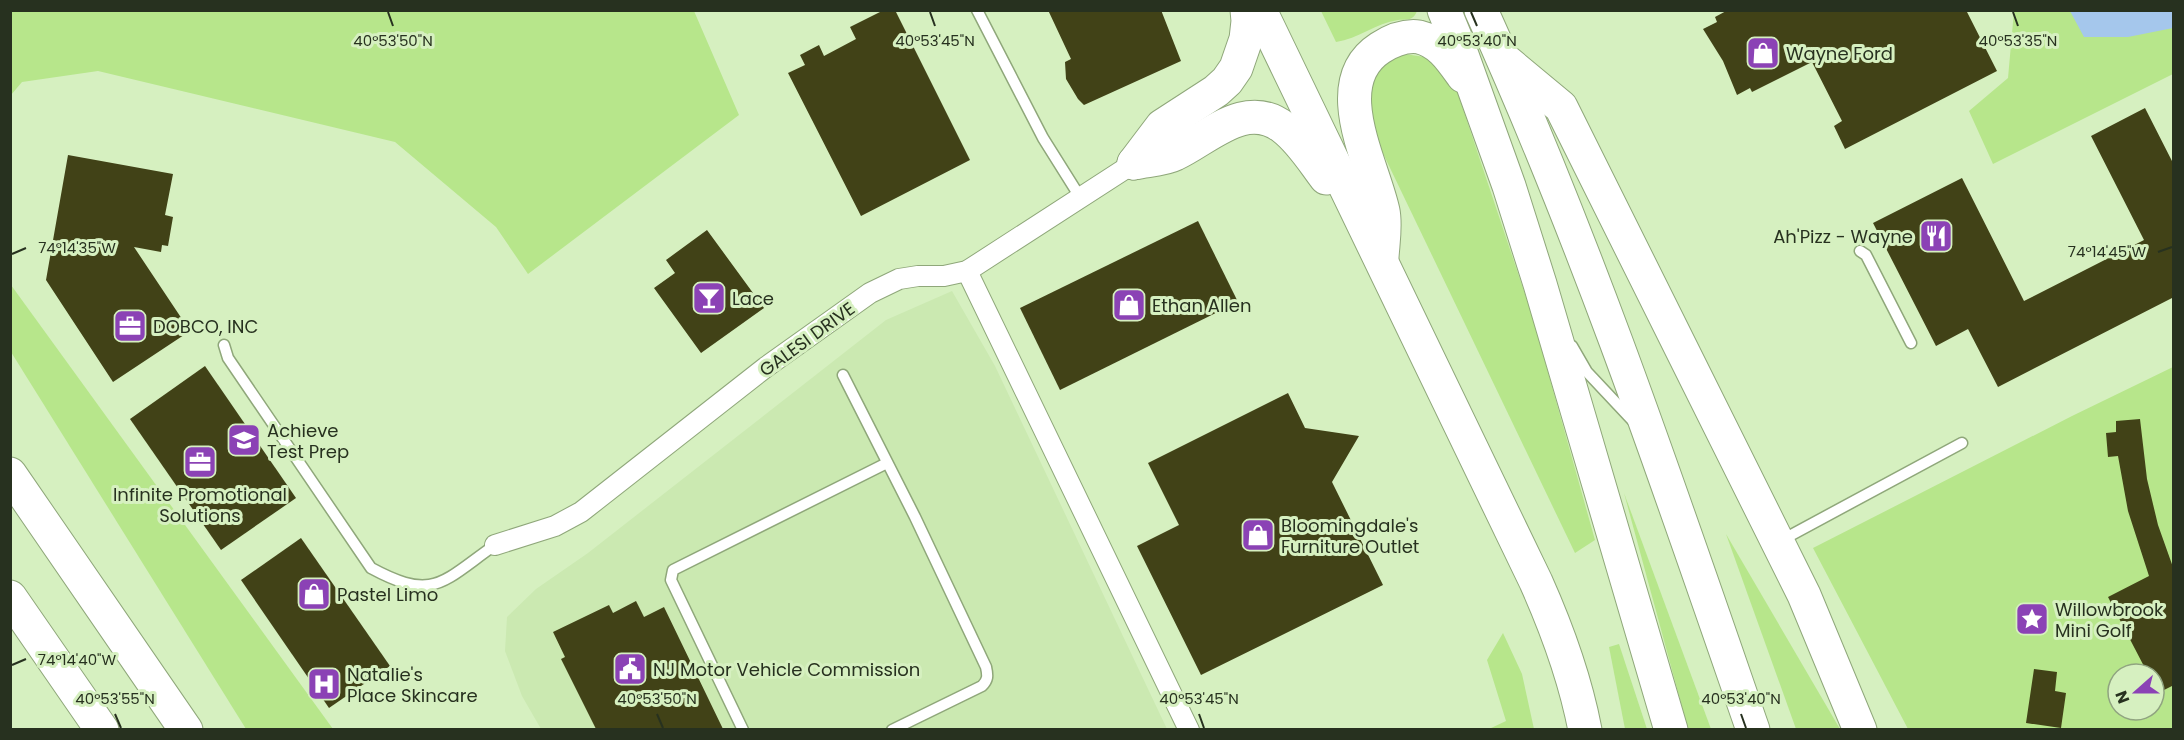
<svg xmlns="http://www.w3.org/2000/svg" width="2184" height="740" font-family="Poppins,sans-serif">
<rect width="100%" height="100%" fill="#d6f0c0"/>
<path fill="#cbe9b1" d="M952,291L995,366L1167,729H541L522,696L505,651L507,617L536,589L588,553L886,320Z"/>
<g fill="#b7e68b" fill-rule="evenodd">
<path d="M694,11L739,115L528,274L496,227L395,142L98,71L22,82L11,95V11Z"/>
<path d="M1321,11H1417C1413,21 1408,19 1398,20C1376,23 1358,39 1336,42Z"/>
<path d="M2014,11H2173V74L1993,164L1969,111L2008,78Z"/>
<path d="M1405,54L1431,58L1456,88L1532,315L1595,540L1575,553L1366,118L1369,79L1391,59Z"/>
<path d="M10,285H11L333,729H246L11,352Z"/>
<path d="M2173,367V729H1908L1813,548L2072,416ZM2118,674H2154V710H2118Z"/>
<path d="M1624,493L1711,729H1688Z"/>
<path d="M1726,534L1840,729H1796Z"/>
<path d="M1503,633L1522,674L1534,729H1489L1506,721L1487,660Z"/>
<path d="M1619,644L1647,729H1625L1609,647Z"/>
</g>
<path fill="#a5c7ec" d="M2070,11H2173V28L2128,37H2084Z"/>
<g fill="#414217">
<path d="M884,10H895L970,160L861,216L788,73L805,65L800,55L819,45L824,56L856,39L850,27Z"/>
<path d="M1048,10H1161L1181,61L1084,105L1078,99L1066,79L1065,62L1071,59Z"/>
<path d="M1728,10H1966L1997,71L1845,149L1834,126L1842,121L1812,62L1752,92L1750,88L1737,95L1723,61L1703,29L1717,22L1715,17Z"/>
<path d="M2145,108L2174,165V297L1998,387L1968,329L1936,346L1873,223L1962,178L2024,301L2144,240L2091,136Z"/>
<path d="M68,155L173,174L165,215L173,217L168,246L162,245L161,252L134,247L190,331L113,382L46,280Z"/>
<path d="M1198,221L1238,302L1060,390L1020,308Z"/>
<path d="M707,230L764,308L701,353L654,288L675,273L666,260Z"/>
<path d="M205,366L296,498L221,550L130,419Z"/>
<path d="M1288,393L1305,428L1359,436L1332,482L1383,585L1201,675L1137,546L1179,525L1148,463Z"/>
<path d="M2140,419L2147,479L2158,525L2174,570V685L2158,693L2154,685V674H2148L2108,597L2149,576L2128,511L2118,456L2108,457L2106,433L2116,432V421Z"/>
<path d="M301,538L390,666L329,708L241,580Z"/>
<path d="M636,601L644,617L664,607L723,729H596L561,659L565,657L553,632L609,605L613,613Z"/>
<path d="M2034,669L2057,672L2055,691L2066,693L2061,728L2026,723Z"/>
</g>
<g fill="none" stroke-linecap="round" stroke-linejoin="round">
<g stroke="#8fa77a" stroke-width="13">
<g id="lane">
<path d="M977,10L1043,138L1080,197"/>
<path d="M1860,251L1866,255L1911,343"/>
<path d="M224,345L228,358L371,568C434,602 442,582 495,545"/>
<path d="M1572,346L1587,372L1634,422"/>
<path d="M843,375L915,517L986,667C988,676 988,680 982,686L892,730"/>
<path d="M1780,541L1962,443"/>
<path d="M743,730L671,580L673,570L887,463"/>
</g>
</g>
<g stroke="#8fa77a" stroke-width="22">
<g id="street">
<path d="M967,271L1189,730"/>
<path d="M495,545L555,526L581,512L766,367L870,293L899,279L918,276H944L967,271L1134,163"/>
</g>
</g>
<g stroke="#8fa77a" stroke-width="35">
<g id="highway">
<path d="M1260,10L1536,582C1557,629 1575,678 1585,730"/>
<path d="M1444,10L1458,44L1509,186L1540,284L1671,730"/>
<path d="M1481,10C1587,244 1669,487 1753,730"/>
<path d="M1507,62L1561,107L1804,595L1860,730"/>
<path d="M1134,163C1147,160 1163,160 1175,154C1209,138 1246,98 1284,128C1301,141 1313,161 1326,178"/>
<path d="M1134,163L1162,126L1216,91L1227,81L1236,68L1246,39L1248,21L1247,10"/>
<path d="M1382,257C1383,242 1386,225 1383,211C1373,164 1326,83 1380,48C1391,41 1405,35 1419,37C1440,42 1451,59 1463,76"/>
<path d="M10,474L186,730"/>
<path d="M10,597L102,730"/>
</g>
</g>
<use href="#lane" stroke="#fff" stroke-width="10"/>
<use href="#street" stroke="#fff" stroke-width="20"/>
<use href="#highway" stroke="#fff" stroke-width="33"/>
</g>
<path fill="none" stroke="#27311f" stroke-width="2" d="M388,12L393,26M930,12L935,26M1471,12L1477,26M2013,12L2018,26M2158,252L2172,247M12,254L26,248M12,665L26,659M115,714L121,728M657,714L663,728M1199,714L1204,728M1741,714L1746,728"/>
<defs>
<g id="shop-square" transform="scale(1.725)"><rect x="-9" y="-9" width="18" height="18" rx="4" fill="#8b42b5" stroke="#d6f0c0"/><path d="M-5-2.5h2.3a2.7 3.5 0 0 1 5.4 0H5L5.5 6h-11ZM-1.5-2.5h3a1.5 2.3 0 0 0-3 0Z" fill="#fff"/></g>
<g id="restaurant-square" transform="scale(1.725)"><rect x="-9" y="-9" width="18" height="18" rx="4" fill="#8b42b5" stroke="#d6f0c0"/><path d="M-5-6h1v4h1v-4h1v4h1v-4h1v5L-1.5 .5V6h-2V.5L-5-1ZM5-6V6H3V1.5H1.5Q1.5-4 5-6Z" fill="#fff"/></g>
<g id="bar-square" transform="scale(1.725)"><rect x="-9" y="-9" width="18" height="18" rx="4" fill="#8b42b5" stroke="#d6f0c0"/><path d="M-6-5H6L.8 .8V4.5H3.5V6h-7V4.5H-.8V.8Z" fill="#fff"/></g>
<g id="office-square" transform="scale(1.725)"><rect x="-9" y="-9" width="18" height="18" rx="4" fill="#8b42b5" stroke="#d6f0c0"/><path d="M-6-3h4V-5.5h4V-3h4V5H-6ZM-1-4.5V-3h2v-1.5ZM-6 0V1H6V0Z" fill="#fff"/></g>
<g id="school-square" transform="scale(1.725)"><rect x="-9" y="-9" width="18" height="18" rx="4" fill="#8b42b5" stroke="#d6f0c0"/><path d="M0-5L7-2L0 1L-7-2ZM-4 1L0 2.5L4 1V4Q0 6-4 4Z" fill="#fff"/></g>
<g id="sight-square" transform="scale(1.725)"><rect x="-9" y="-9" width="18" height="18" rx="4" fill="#8b42b5" stroke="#d6f0c0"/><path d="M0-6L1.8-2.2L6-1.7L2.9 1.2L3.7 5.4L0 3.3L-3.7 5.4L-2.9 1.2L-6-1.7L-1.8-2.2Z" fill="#fff"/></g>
<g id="civic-square" transform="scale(1.725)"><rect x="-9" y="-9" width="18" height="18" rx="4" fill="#8b42b5" stroke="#d6f0c0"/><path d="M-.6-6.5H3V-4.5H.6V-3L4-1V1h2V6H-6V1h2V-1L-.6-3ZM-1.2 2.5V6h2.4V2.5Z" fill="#fff"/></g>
<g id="hospital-square" transform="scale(1.725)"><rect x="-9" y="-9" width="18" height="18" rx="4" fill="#8b42b5" stroke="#d6f0c0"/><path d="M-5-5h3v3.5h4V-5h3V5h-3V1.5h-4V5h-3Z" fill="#fff"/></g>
</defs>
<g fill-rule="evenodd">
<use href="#shop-square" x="1763" y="53"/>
<use href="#restaurant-square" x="1936" y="236"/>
<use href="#bar-square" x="709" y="298"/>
<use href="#shop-square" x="1129" y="305"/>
<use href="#office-square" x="130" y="326"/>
<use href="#school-square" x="244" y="440"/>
<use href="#office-square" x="200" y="462"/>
<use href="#shop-square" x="1258" y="535"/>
<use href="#shop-square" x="314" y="594"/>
<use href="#sight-square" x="2032" y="619"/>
<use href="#civic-square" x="630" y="669"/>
<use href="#hospital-square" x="324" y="684"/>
</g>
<g text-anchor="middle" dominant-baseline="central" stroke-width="6" stroke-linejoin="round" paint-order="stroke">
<g font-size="18" fill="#27311f" stroke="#d6f0c0" text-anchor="start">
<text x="1786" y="53">Wayne Ford</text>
<text x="1913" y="236" text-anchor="end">Ah'Pizz - Wayne</text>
<text x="732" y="298">Lace</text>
<text x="1152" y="305">Ethan Allen</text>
<text x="153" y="326">DOBCO, INC</text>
<text x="267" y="430">Achieve<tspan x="267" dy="21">Test Prep</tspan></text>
<text x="200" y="494" text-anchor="middle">Infinite Promotional<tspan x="200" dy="21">Solutions</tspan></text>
<text x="1281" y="525">Bloomingdale's<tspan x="1281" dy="21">Furniture Outlet</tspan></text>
<text x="337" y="594">Pastel Limo</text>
<text x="2055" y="609">Willowbrook<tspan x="2055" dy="21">Mini Golf</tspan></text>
<text x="653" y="669">NJ Motor Vehicle Commission</text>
<text x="347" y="674">Natalie's<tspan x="347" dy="21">Place Skincare</tspan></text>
</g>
<g font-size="18" fill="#27311f" stroke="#d6f0c0">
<text transform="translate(807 339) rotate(-36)">GALESI DRIVE</text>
</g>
</g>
<g font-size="15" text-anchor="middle" fill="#27311f" stroke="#d6f0c0" stroke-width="6" stroke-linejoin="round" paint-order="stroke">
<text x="393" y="46">40°53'50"N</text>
<text x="935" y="46">40°53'45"N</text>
<text x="2018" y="46">40°53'35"N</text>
<text x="1477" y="46">40°53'40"N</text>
<text x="77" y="253">74°14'35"W</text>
<text x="2107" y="257">74°14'45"W</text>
<text x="77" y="665">74°14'40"W</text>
<text x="115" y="704">40°53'55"N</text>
<text x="657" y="704">40°53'50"N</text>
<text x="1199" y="704">40°53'45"N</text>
<text x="1741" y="704">40°53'40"N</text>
</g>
<rect width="2184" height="740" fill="none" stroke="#27311f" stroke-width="24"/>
<g transform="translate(2136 692) rotate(249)"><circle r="28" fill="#d6f0c0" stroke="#90a480" stroke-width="1.5"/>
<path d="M0-4.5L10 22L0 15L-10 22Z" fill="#8b42b5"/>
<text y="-9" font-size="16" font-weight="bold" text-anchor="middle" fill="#27311f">N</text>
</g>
</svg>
